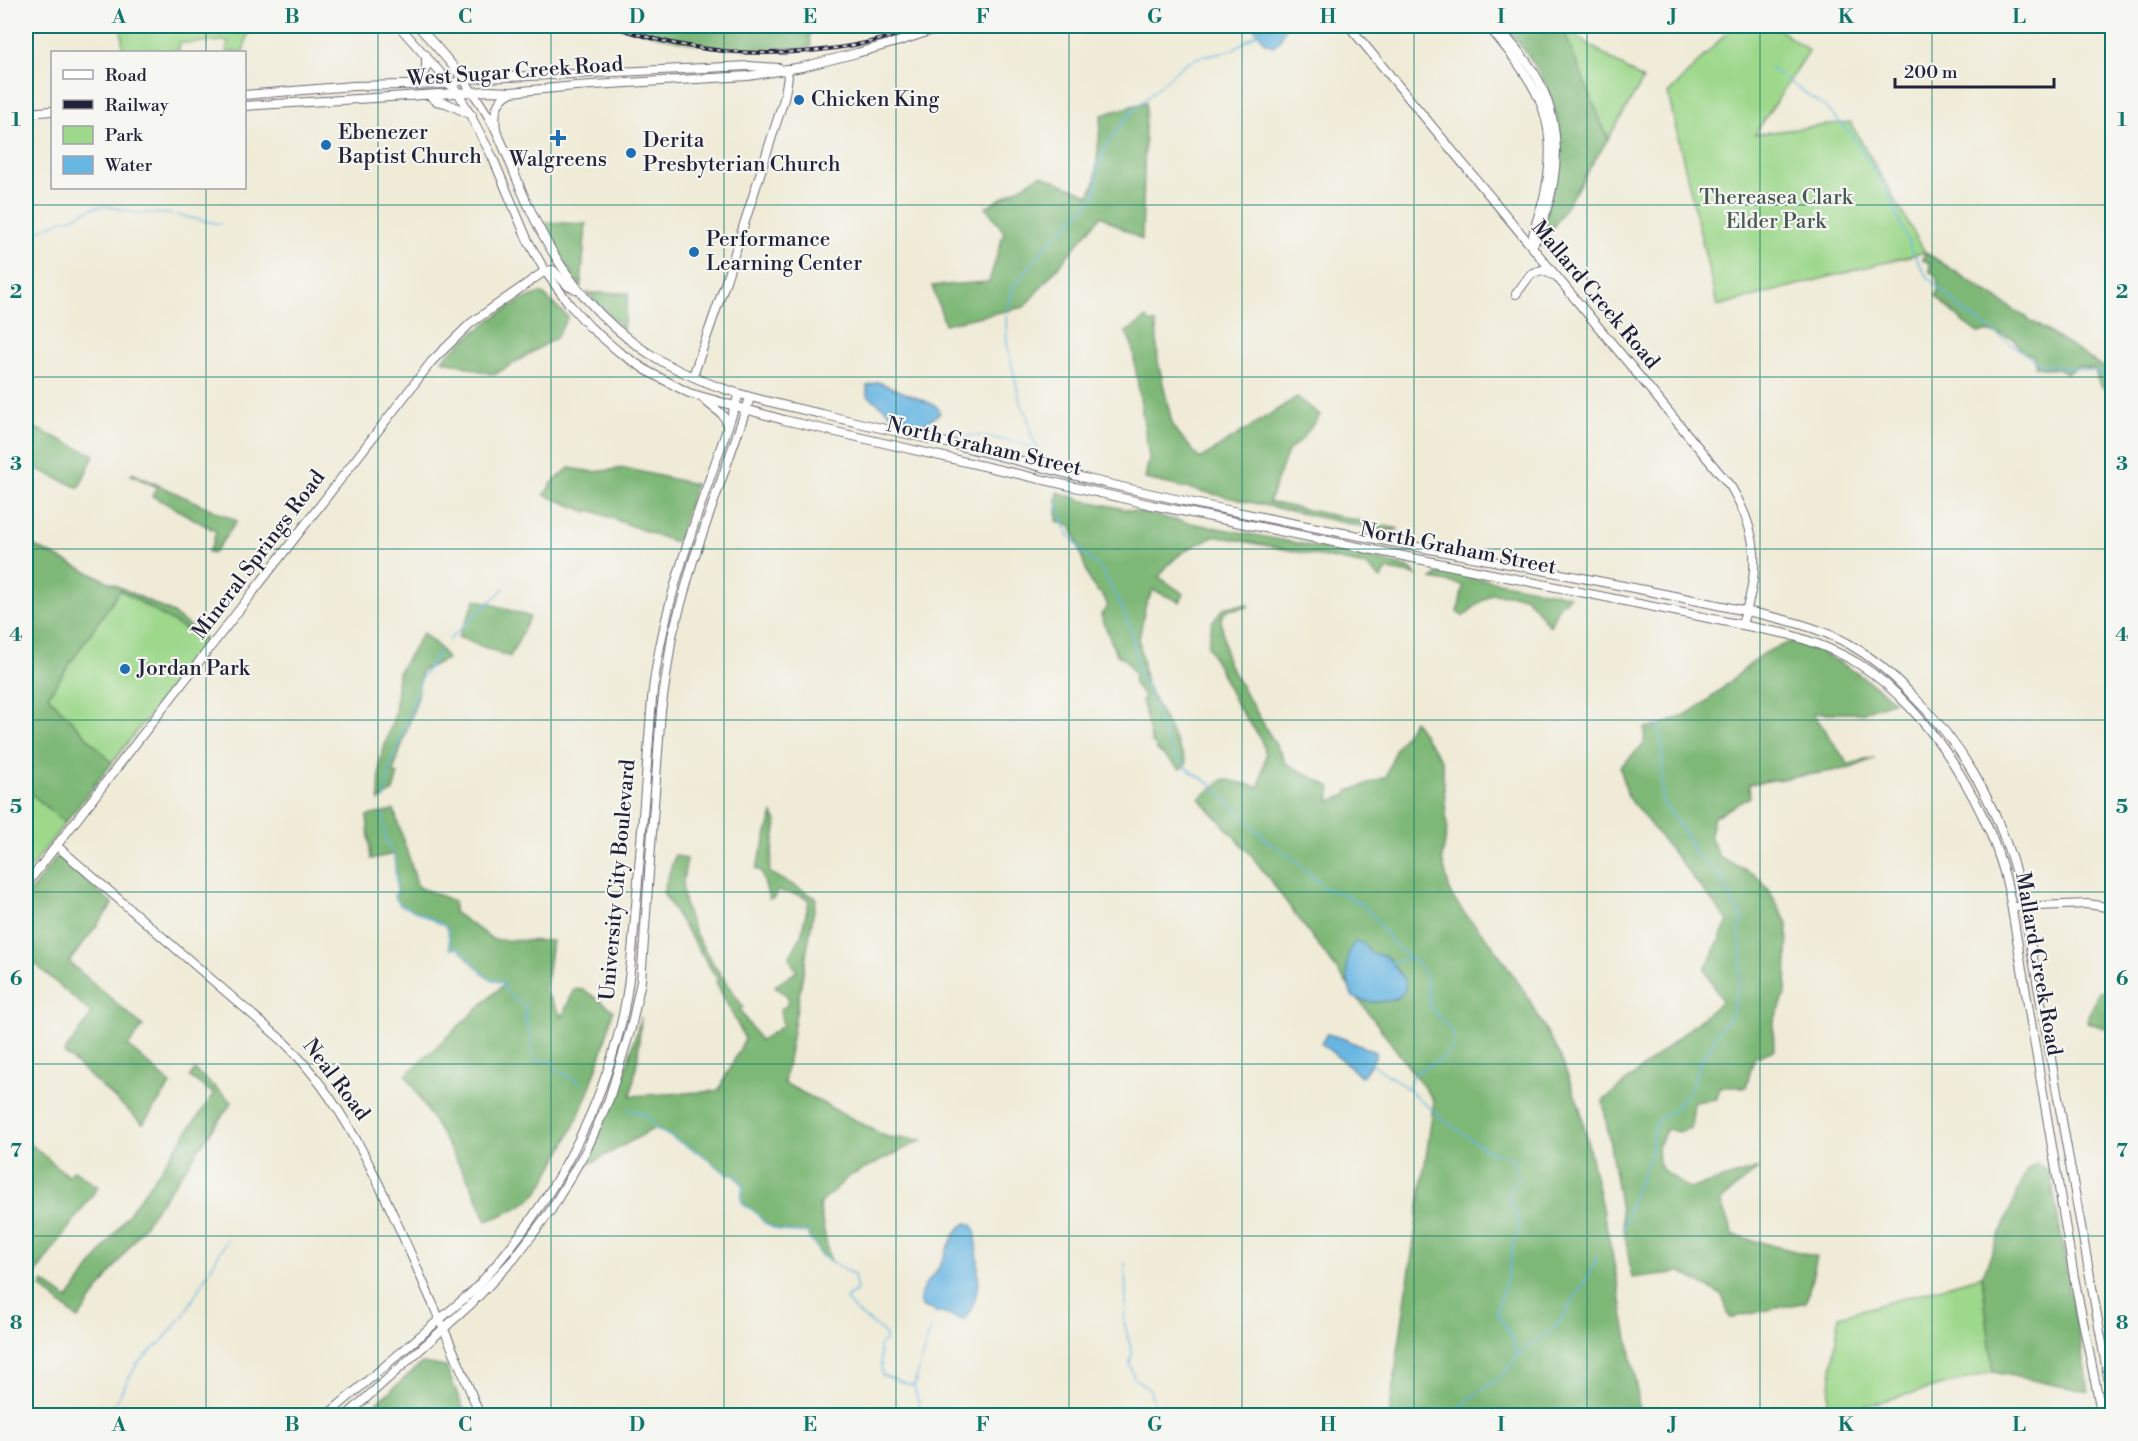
<svg xmlns="http://www.w3.org/2000/svg" width="2138" height="1441" font-family="'Libre Bodoni',serif">
<rect width="100%" height="100%" fill="#f6f6f2"/>
<filter id="ink" filterUnits="userSpaceOnUse"><feTurbulence type="fractalNoise" baseFrequency=".0167" numOctaves="2"/><feDisplacementMap in="SourceGraphic" scale="12" xChannelSelector="R" yChannelSelector="G"/><feConvolveMatrix kernelMatrix="1 2 1 2 8 2 1 2 1" color-interpolation-filters="sRGB"/></filter>
<filter id="wash" filterUnits="userSpaceOnUse"><feTurbulence type="fractalNoise" baseFrequency=".008" numOctaves="4" result="noise"/><feDisplacementMap in="SourceGraphic" scale="24" xChannelSelector="R" yChannelSelector="G"/><feGaussianBlur stdDeviation="1.35" result="paint"/><feColorMatrix in="noise" values="0 0 0 0 0 0 0 0 0 0 0 0 0 0 0 0 0 1.4 0 .05"/><feComposite in="paint" operator="in"/></filter>
<g filter="url(#wash)">
<rect width="100%" height="100%" fill="#efebd7"/>
<g fill="#9dd88b" stroke="#607d63" stroke-width="1.5">
<path d="M121,26H250L243,52H226L228,41L180,43L178,52H123Z"/>
<path d="M1733,26H1774L1809,51L1755,134L1850,122L1925,252L1717,306L1668,94Z"/>
<path d="M1563,29H1566L1643,80L1608,139Z"/>
<path d="M120,589L206,642L112,763L47,696Z"/>
<path d="M26,789L65,823L26,874Z"/>
<path d="M1982,1276L1993,1372L1826,1416L1839,1316Z"/>
</g>
<g fill="#7eb877" stroke="#506d59" stroke-width="1.5">
<path d="M626,26H809L811,47C751,54 683,46 626,26Z"/>
<path d="M1505,26H1511L1514,31L1563,29L1608,139L1541,247L1537,243C1542,224 1547,205 1553,185C1555,176 1558,167 1559,158C1564,104 1538,64 1505,26Z"/>
<path d="M1146,102L1142,240L1101,216L1024,307L945,324L932,286L989,282L1004,232L986,207L1041,175L1089,195L1095,182L1101,115Z"/>
<path d="M540,222L586,224L581,287L557,253Z"/>
<path d="M1925,252L2112,373V395L2099,383L2094,368L2089,369L2079,366L2066,373L2063,370L2036,367L2033,355C2019,353 2020,348 2013,338L1988,332L1978,333L1964,323L1936,296C1940,288 1938,282 1935,274L1930,272V263L1923,260Z"/>
<path d="M542,293L568,317L556,338L494,375L442,360C464,339 513,299 542,293Z"/>
<path d="M587,293H629L623,329Z"/>
<path d="M1147,318L1149,322L1156,323L1158,362L1173,427L1200,459L1297,397L1320,415L1303,438L1288,451L1269,502L1399,529L1386,532L1145,479L1149,458L1132,345L1126,332Z"/>
<path d="M26,424L94,455L79,488L26,464Z"/>
<path d="M569,468L594,472L624,468L695,484L677,543L590,510L588,512L544,495L552,483Z"/>
<path d="M132,473L237,521L214,553L208,552L213,543L216,531C194,520 174,507 152,496L157,487L131,475Z"/>
<path d="M1058,492L1087,502V501L1170,519L1366,556L1409,568L1416,575L1387,570L1381,579L1365,565L1217,536C1193,544 1172,556 1159,577L1184,594L1180,602L1153,590L1145,607L1139,640L1146,684L1187,763L1180,769L1156,749L1157,747L1152,743L1142,700L1144,696L1133,682L1135,675L1126,660L1116,654L1101,615L1108,606L1103,595L1097,591L1090,582L1072,527L1057,521Z"/>
<path d="M26,542L171,612L207,640L206,642L120,590L48,696L112,763L65,823L26,789Z"/>
<path d="M1439,573L1457,574L1570,596L1559,606L1550,626L1525,596L1491,594L1463,616L1458,613L1463,585L1432,579Z"/>
<path d="M476,599L530,617L510,657L458,637Z"/>
<path d="M1248,604V607L1227,610L1221,618L1227,662L1287,764L1331,787L1329,801L1347,795L1348,791L1386,777L1396,748L1414,721L1442,761L1447,829L1442,859L1451,895L1464,913L1492,944L1526,994L1560,1056L1580,1108L1612,1253L1637,1387L1639,1415H1389L1434,1101L1252,856L1199,798L1224,779L1259,787L1266,754L1260,737L1238,707L1208,646L1212,622L1225,607Z"/>
<path d="M423,633L439,647L447,659L421,671L418,696L393,772L398,774L393,791L379,801L380,760L395,714L398,673Z"/>
<path d="M1794,641C1832,655 1863,675 1894,701L1861,713H1813L1848,764L1875,758L1851,768L1749,784L1750,797L1714,817L1710,835L1719,857L1756,875L1769,890L1788,925L1786,993L1773,1023L1774,1050L1754,1058L1746,1087H1719L1717,1099L1694,1102L1691,1128L1678,1132L1667,1129L1658,1145L1659,1163L1662,1169L1689,1189L1759,1168L1720,1201L1733,1235L1817,1257L1806,1302L1730,1318L1722,1295L1681,1272L1632,1278L1603,1101L1722,1001L1705,970L1728,921L1628,797L1620,767L1644,744L1645,728C1698,721 1724,683 1763,654C1772,648 1784,645 1794,641Z"/>
<path d="M394,810L418,887L454,901V912L494,940L552,941L545,992L562,1017L574,989L584,990L613,1010C600,1066 581,1118 552,1168C547,1176 542,1189 535,1195C524,1206 501,1216 487,1221L470,1183L406,1075L504,984L486,977L458,948L450,949L448,931L445,926L407,907L401,906L394,896L397,892L394,854L371,859L367,816Z"/>
<path d="M773,814L777,822L769,872L816,898L784,1083L887,1137L922,1140L848,1177L819,1205L830,1262C819,1254 818,1246 809,1239L808,1232C792,1232 774,1233 762,1220C756,1212 753,1209 744,1205L741,1199L743,1185L734,1175H728L703,1155L655,1128L584,1167L621,1086L641,1017L638,1056L631,1096L718,1091L745,1039L716,982L718,980L663,893L675,855L687,859C685,870 682,881 683,892C686,933 721,973 743,1007L740,1010L760,1041L783,1026L780,1010L787,1005L788,997L775,986L797,971L789,958L801,936L809,900L800,895L777,891L774,898L769,899L761,871L756,869Z"/>
<path d="M57,856L113,904L69,962L143,1026L128,1046L171,1084L143,1124L64,1053L92,1014L26,956V898Z"/>
<path d="M2112,987V1031L2087,1022L2098,992Z"/>
<path d="M195,1070L232,1102L78,1319L41,1287L44,1282L68,1299L214,1094L190,1077Z"/>
<path d="M26,1140L68,1176L74,1170L98,1187L31,1280L26,1275Z"/>
<path d="M2036,1164L2050,1171L2069,1282L2068,1290L2072,1299L2089,1392L1993,1372L1982,1276L2027,1170Z"/>
<path d="M422,1363L446,1367L466,1415H363Z"/>
</g>
<g fill="#68b6e2" stroke="#456c8e" stroke-width="1.5">
<path d="M1253,26H1286L1279,42L1273,46L1265,43Z"/>
<path d="M878,382L932,404L937,407L940,413L917,430L905,424L867,395V386Z"/>
<path d="M1356,941L1364,944L1371,953C1375,955 1380,955 1385,956C1390,958 1394,966 1397,970C1399,973 1404,978 1405,982C1411,1003 1367,1007 1352,996C1346,981 1343,952 1356,941Z"/>
<path d="M1327,1034L1342,1038L1375,1052L1376,1056L1362,1077L1321,1043Z"/>
<path d="M967,1223L972,1225L975,1229C978,1257 984,1295 965,1318L961,1319L922,1307C920,1302 919,1298 921,1293C924,1284 932,1278 937,1270C947,1256 952,1229 967,1223Z"/>
</g>
<g fill="none" stroke-linecap="round" stroke-linejoin="round">
<g stroke="#68b6e2" stroke-width="1.5">
<path d="M1770,68L1826,108L1851,134L1887,190L1911,249L1927,277L1966,313L2040,364L2096,371L2112,380"/>
<path d="M177,215L220,224"/>
<path d="M26,237L65,219L73,218L92,208L106,206L136,213L172,214"/>
<path d="M927,424C948,440 953,434 976,436C1000,439 1019,441 1040,452"/>
<path d="M1043,457L1032,438L1027,414L1021,405L1007,343L1006,319L1013,287L1046,246L1094,198L1100,163L1105,147L1132,111L1184,64L1199,57L1232,50L1258,33"/>
<path d="M1055,497L1068,534L1089,559L1101,568L1125,614L1133,637L1138,672L1146,687L1171,751L1189,770L1212,785L1270,843L1292,858L1326,889L1345,895L1363,905L1375,918L1392,943L1420,966L1427,980L1431,1009L1449,1027L1454,1037L1451,1049L1445,1057L1416,1072L1412,1077L1408,1089"/>
<path d="M449,640C466,621 487,607 504,588"/>
<path d="M385,799L390,765L402,736L422,677L440,651"/>
<path d="M383,814C385,827 383,845 394,853L397,892L394,896L401,906L407,907L445,926L448,931L450,949L458,947L486,977L505,984L503,988C511,994 517,1004 526,1006L525,1020L530,1033L534,1060L554,1062L555,1070H557L580,1083"/>
<path d="M1392,963L1408,958"/>
<path d="M1370,1063L1400,1083L1448,1123L1475,1142L1492,1153L1507,1155L1512,1159L1518,1180L1511,1189L1508,1197L1518,1219L1519,1230L1514,1242L1506,1282L1496,1312L1512,1337L1517,1356"/>
<path d="M628,1109L648,1116L655,1128L703,1155L728,1175L734,1174L743,1185L741,1199L744,1205C753,1209 756,1212 762,1220C774,1233 792,1232 808,1232L809,1239L814,1242L820,1255L854,1275L857,1291L846,1298C851,1312 874,1322 885,1335V1341L879,1346L882,1375L914,1386"/>
<path d="M1623,1229L1632,1198L1650,1157L1655,1125L1658,1120L1675,1108L1686,1095L1695,1079L1701,1060L1711,1047L1717,1032L1728,1019L1733,1010L1741,970L1742,951L1739,932L1743,918L1735,906L1722,880L1711,867L1694,853L1690,842L1662,800V744L1658,723"/>
<path d="M1125,1263L1126,1304L1124,1321L1132,1353L1130,1364L1134,1378L1150,1390L1158,1416"/>
<path d="M935,1315L938,1310"/>
<path d="M108,1416L137,1364L162,1341L184,1315L227,1240"/>
<path d="M922,1416L914,1386L931,1328"/>
<path d="M1456,1416C1464,1397 1486,1389 1501,1377C1510,1369 1513,1359 1521,1352C1530,1344 1542,1338 1551,1330C1563,1321 1563,1316 1570,1305C1580,1289 1591,1275 1597,1257"/>
</g>
</g>
</g>
<g filter="url(#ink)">
<g fill="none" stroke-linecap="round" stroke-linejoin="round">
<g stroke="#6a6872" stroke-width="10">
<g id="secondary">
<path d="M399,26L459,94L492,156L528,241L545,271L570,305L590,327L619,352L649,372L689,393L784,420L1152,505L1787,634C1811,641 1836,650 1859,664C1930,709 1995,815 2010,898L2074,1277L2102,1416"/>
<path d="M418,26C447,58 474,89 495,128C508,154 517,183 530,209C559,273 601,327 663,362C712,390 767,402 822,414C866,425 911,435 956,445C1007,457 1057,472 1109,484C1262,520 1418,546 1572,576C1624,586 1675,596 1727,607C1768,616 1811,623 1849,644C1872,657 1892,674 1910,693C1968,749 2004,818 2022,897L2112,1399"/>
<path d="M1349,26L1731,487C1760,536 1760,570 1742,624"/>
<path d="M1488,26C1533,80 1560,113 1546,188C1543,207 1534,223 1532,242"/>
<path d="M1497,26C1511,43 1528,60 1539,81C1560,123 1560,168 1546,212C1542,224 1539,236 1532,246"/>
<path d="M418,84L426,68V55"/>
<path d="M244,95L353,86L451,84L465,79L749,66L779,68"/>
<path d="M430,96L436,101L446,103L472,115"/>
<path d="M244,106L488,91L511,92L576,86L748,76L802,67L857,53L900,41L944,26"/>
<path d="M26,113L52,111"/>
<path d="M496,129C494,114 495,101 510,93"/>
<path d="M545,271L553,270L568,286L575,289"/>
<path d="M1516,294L1531,274L1542,270L1553,275"/>
<path d="M693,376L724,287L784,99L788,77L786,69"/>
<path d="M703,398C711,409 726,411 727,426"/>
<path d="M57,846L283,1041C347,1104 381,1187 417,1268C438,1317 461,1365 480,1416"/>
<path d="M26,885L432,361L471,323L545,271"/>
<path d="M2012,907L2088,904L2112,908"/>
<path d="M326,1416L473,1291C544,1214 596,1127 621,1024C631,981 633,938 637,894C642,829 647,764 652,699C662,597 707,491 739,394"/>
<path d="M346,1416L471,1304L514,1259L551,1210L570,1178L588,1147L609,1099L631,1028L641,981L661,711L672,636L693,561L750,398"/>
</g>
</g>
<use href="#secondary" stroke="#fff" stroke-width="8"/>
<g stroke="#22223b" stroke-width="4">
<path id="rail" d="M611,26C635,33 658,41 682,45C760,60 849,54 923,26"/>
</g>
<use href="#rail" stroke="#f6f6f2" stroke-width="1.5" stroke-dasharray="4.5" stroke-linecap="butt"/>
</g>
</g>
<path fill="none" stroke="#0f766e" stroke-width="1.5" stroke-opacity="0.55" d="M206,26V52M378,26V1416M551,26V1416M724,26V1416M896,26V1416M1069,26V1416M1242,26V1416M1414,26V1416M1587,26V1416M1760,26V1416M1932,26V1416M206,188V1416M26,205H2112M26,377H2112M26,549H2112M26,720H2112M26,892H2112M26,1064H2112M26,1236H2112"/>
<g fill="#1f6fb2" stroke="#f6f6f2" stroke-width="2">
<circle cx="799" cy="100" r="6"/>
<path d="M555 129h6v6h6v6h-6v6h-6v-6h-6v-6h6z"/>
<circle cx="326" cy="145" r="6"/>
<circle cx="631" cy="153" r="6"/>
<circle cx="694" cy="252" r="6"/>
<circle cx="125" cy="669" r="6"/>
</g>
<g text-anchor="middle" dominant-baseline="central" stroke-width="4.5" stroke-linejoin="round" paint-order="stroke">
<g font-size="21" fill="#22223b" stroke="#f6f6f2">
<text transform="translate(515 72) rotate(-4)">West Sugar Creek Road</text>
<text transform="translate(1595 295) rotate(50)">Mallard Creek Road</text>
<text transform="translate(984 447) rotate(13)">North Graham Street</text>
<text transform="translate(1458 549) rotate(11)">North Graham Street</text>
<text transform="translate(259 555) rotate(-53)">Mineral Springs Road</text>
<text transform="translate(618 880) rotate(-85)">University City Boulevard</text>
<text transform="translate(2038 964) rotate(80)">Mallard Creek Road</text>
<text transform="translate(336 1080) rotate(53)">Neal Road</text>
</g>
<g font-size="21" fill="#22223b" stroke="#f6f6f2" text-anchor="start">
<text x="811" y="100">Chicken King</text>
<text x="338" y="133">Ebenezer<tspan x="338" dy="24">Baptist Church</tspan></text>
<text x="643" y="141">Derita<tspan x="643" dy="24">Presbyterian Church</tspan></text>
<text x="558" y="160" text-anchor="middle">Walgreens</text>
<text x="706" y="240">Performance<tspan x="706" dy="24">Learning Center</tspan></text>
<text x="137" y="669">Jordan Park</text>
</g>
<g font-size="21" fill="#475953" stroke="#f6f6f2">
<text x="1776" y="198">Thereasea Clark<tspan x="1776" dy="24">Elder Park</tspan></text>
</g>
</g>
<rect width="2138" height="1441" fill="none" stroke="#f6f6f2" stroke-width="66"/>
<rect x="51" y="51" width="195" height="138" fill="#f6f6f2" stroke="#a1a1a9" stroke-width="1.5"/>
<rect x="63" y="70" width="30" height="9" fill="#ffffff" stroke="#a1a1a9" stroke-width="1.5"/>
<text x="105" y="81" font-size="18" fill="#22223b">Road</text>
<rect x="63" y="100" width="30" height="9" fill="#22223b" stroke="#a1a1a9" stroke-width="1.5"/>
<text x="105" y="111" font-size="18" fill="#22223b">Railway</text>
<rect x="63" y="126" width="30" height="18" fill="#9dd88b" stroke="#a1a1a9" stroke-width="1.5"/>
<text x="105" y="141" font-size="18" fill="#22223b">Park</text>
<rect x="63" y="156" width="30" height="18" fill="#68b6e2" stroke="#a1a1a9" stroke-width="1.5"/>
<text x="105" y="171" font-size="18" fill="#22223b">Water</text>
<path d="M1895 78v9h159v-9" fill="none" stroke="#22223b" stroke-width="3"/>
<text x="1904" y="78" font-size="18" fill="#22223b" stroke="#f6f6f2" stroke-width="4.5" paint-order="stroke">200 m</text>
<rect x="33" y="33" width="2072" height="1375" fill="none" stroke="#0f766e" stroke-width="2"/>
<g font-size="20" text-anchor="middle" font-weight="bold" fill="#0f766e">
<text x="119" y="23">A</text>
<text x="292" y="23">B</text>
<text x="465" y="23">C</text>
<text x="637" y="23">D</text>
<text x="810" y="23">E</text>
<text x="983" y="23">F</text>
<text x="1155" y="23">G</text>
<text x="1328" y="23">H</text>
<text x="1501" y="23">I</text>
<text x="1673" y="23">J</text>
<text x="1846" y="23">K</text>
<text x="2019" y="23">L</text>
<text x="16" y="126">1</text>
<text x="2122" y="126">1</text>
<text x="16" y="298">2</text>
<text x="2122" y="298">2</text>
<text x="16" y="470">3</text>
<text x="2122" y="470">3</text>
<text x="16" y="641">4</text>
<text x="2122" y="641">4</text>
<text x="16" y="813">5</text>
<text x="2122" y="813">5</text>
<text x="16" y="985">6</text>
<text x="2122" y="985">6</text>
<text x="16" y="1157">7</text>
<text x="2122" y="1157">7</text>
<text x="16" y="1329">8</text>
<text x="2122" y="1329">8</text>
<text x="119" y="1431">A</text>
<text x="292" y="1431">B</text>
<text x="465" y="1431">C</text>
<text x="637" y="1431">D</text>
<text x="810" y="1431">E</text>
<text x="983" y="1431">F</text>
<text x="1155" y="1431">G</text>
<text x="1328" y="1431">H</text>
<text x="1501" y="1431">I</text>
<text x="1673" y="1431">J</text>
<text x="1846" y="1431">K</text>
<text x="2019" y="1431">L</text>
</g>
</svg>
